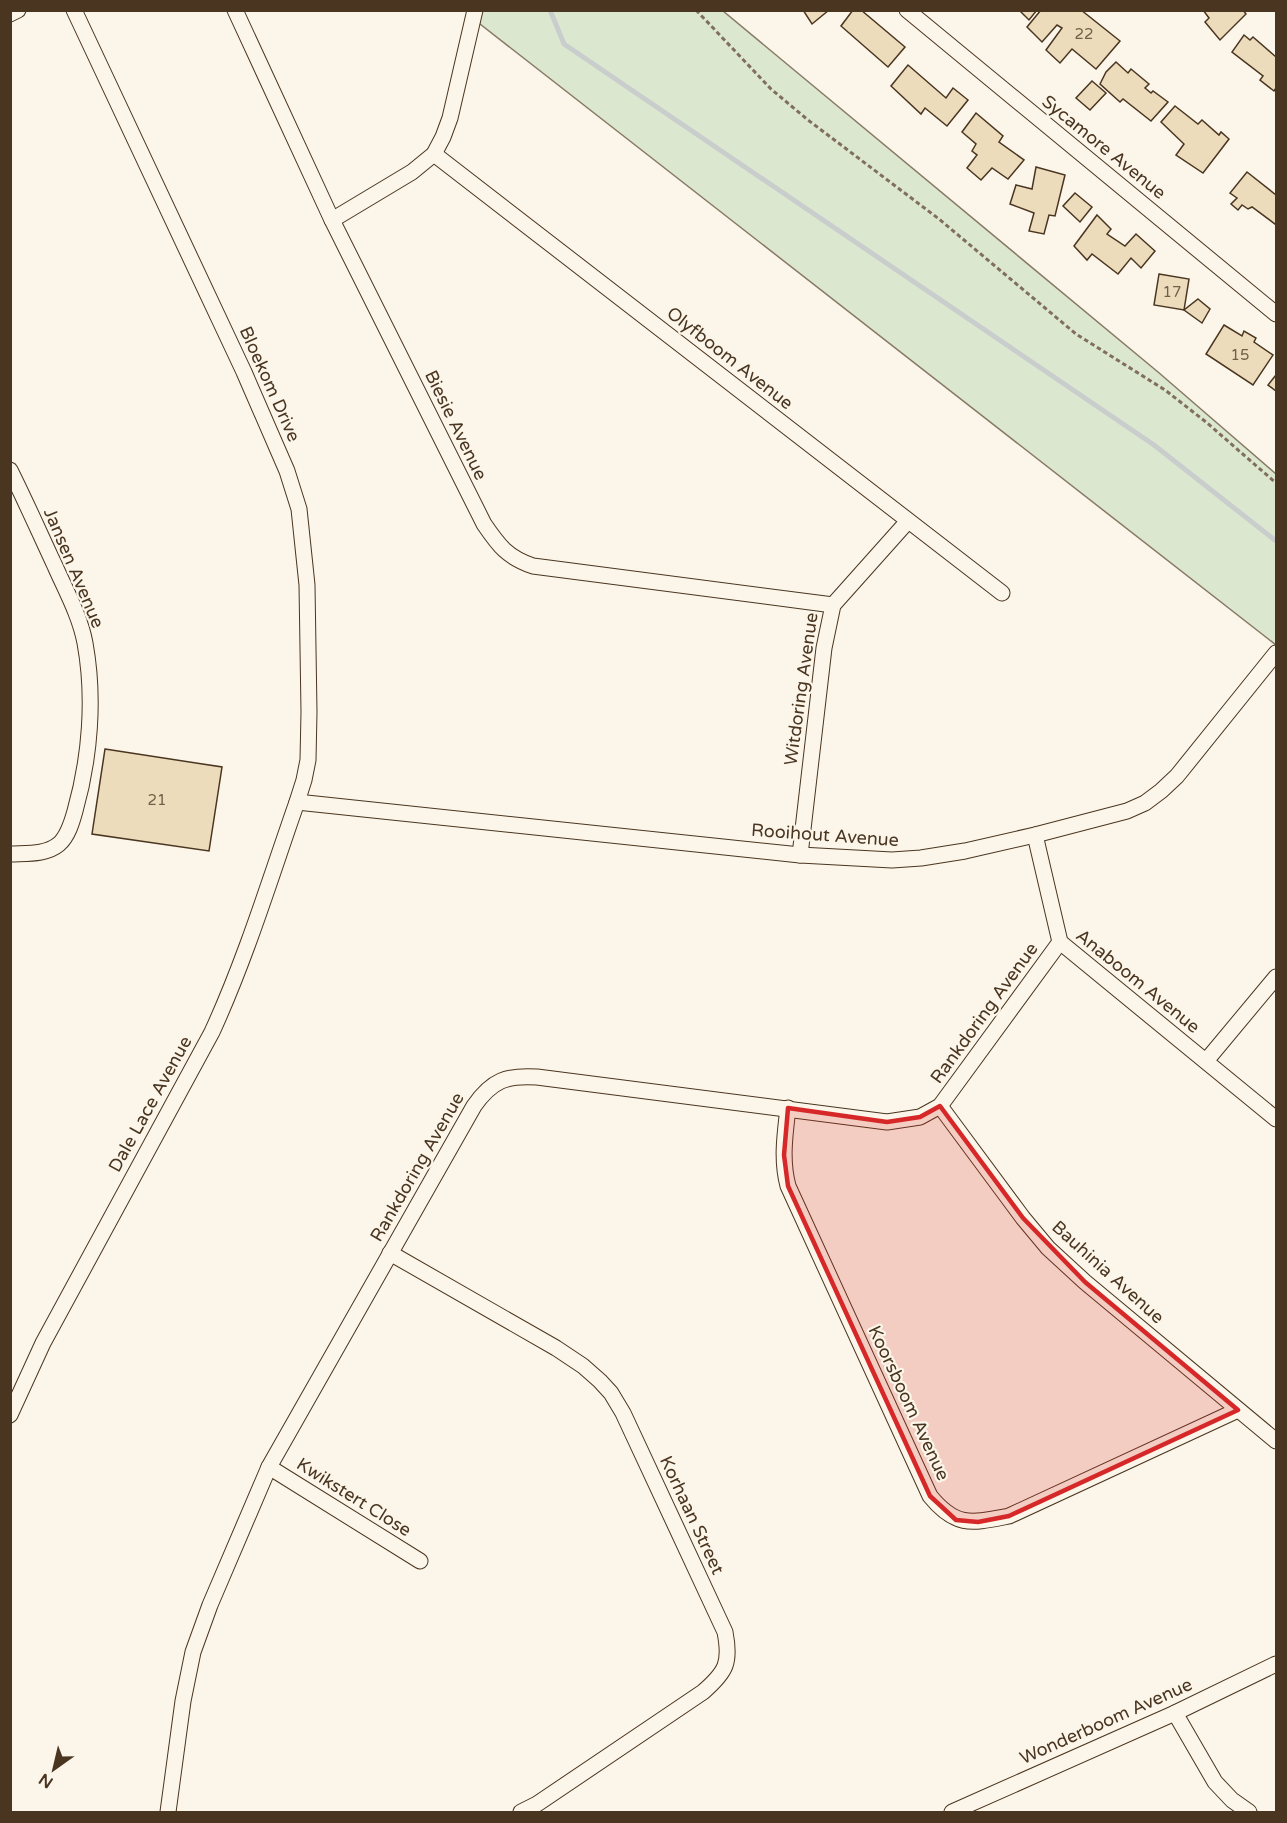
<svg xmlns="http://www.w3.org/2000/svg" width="1287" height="1823" font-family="'Varela Round',sans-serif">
<rect width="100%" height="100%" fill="#fbf6e9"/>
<path fill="#dce7d0" stroke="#887966" stroke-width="1.5" d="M471,11H723L1158,372L1276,474V645L471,17Z"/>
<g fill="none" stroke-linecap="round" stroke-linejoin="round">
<path stroke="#c9cecd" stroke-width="5" d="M550,10L564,44L1154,445L1276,541"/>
</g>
<g fill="#ecdcbc" stroke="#4a3520" stroke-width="1.5">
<path d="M803,10H829L812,24Z"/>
<path d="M853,10H861L905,47L888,67L841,26Z"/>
<path d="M1019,10H1037L1029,20Z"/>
<path d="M1041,10H1081L1120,41L1096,69L1072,49L1060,63L1046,50L1062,28L1057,25L1042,42L1027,27Z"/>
<path d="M1203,10H1243L1246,14L1220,40L1205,22L1209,18Z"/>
<path d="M1244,35L1250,40L1253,37L1276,57V88L1274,91L1260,80L1263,76L1232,52Z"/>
<path d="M1116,62L1128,73L1131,69L1149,84L1145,88L1151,93L1153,91L1168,102L1151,121L1123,99L1120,102L1100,84L1106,72Z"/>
<path d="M908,65L946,98L953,88L968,100L947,126L925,108L921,114L891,86Z"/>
<path d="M1092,81L1106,93L1090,110L1076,98Z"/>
<path d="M1175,106L1198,124L1202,120L1219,135L1221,132L1229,139L1203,173L1176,155L1184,144L1161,122Z"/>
<path d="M976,113L1003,136L999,142L1024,160L1008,179L992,168L981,180L967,168L977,155L972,151L976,144L962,132Z"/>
<path d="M1036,167L1065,175L1055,216L1049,215L1044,234L1029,231L1034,213L1010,204L1016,185L1032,189Z"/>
<path d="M1247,172L1276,195V222L1275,224L1252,207L1248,209L1242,205L1238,210L1231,204L1237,198L1230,193Z"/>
<path d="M1075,193L1092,207L1080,222L1063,206Z"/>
<path d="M1097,215L1111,229L1107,234L1125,246L1136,234L1155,251L1141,268L1131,258L1118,274L1092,254L1087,260L1074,246Z"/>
<path d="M1159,274L1189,279L1184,310L1154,305Z"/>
<path d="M1198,299L1210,309L1202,323L1184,310Z"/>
<path d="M1224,325L1242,336L1244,331L1256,338L1254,342L1273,355L1253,385L1206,354Z"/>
<path d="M1276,375V391L1268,385Z"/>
<path d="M105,749L222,767L209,851L92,834Z"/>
</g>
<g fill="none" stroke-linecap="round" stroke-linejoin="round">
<g stroke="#4a3520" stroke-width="17">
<g id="minor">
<path d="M235,10L332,220L484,524C499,546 507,557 533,566L833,605"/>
<path d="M907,10L1276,314"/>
<path d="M10,14L18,10"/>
<path d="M434,154L1002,593"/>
<path d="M332,220L412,172L434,154L443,137L450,118L475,10"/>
<path d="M10,470C26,502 40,534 55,566C66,591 80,616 85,643C95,698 90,758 75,811C72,822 68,836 59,844C46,855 26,853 10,854"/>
<path d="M297,802L800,855L892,860L921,858L965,851L1035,835L1127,811L1145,803L1161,791L1177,776L1276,653"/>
<path d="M1035,835L1060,942L1276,1119"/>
<path d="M800,855L824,648L833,605L908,521"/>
<path d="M1206,1061L1276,977"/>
<path d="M940,1106L1023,1218L1048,1248L1085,1282L1276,1441"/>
<path d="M788,1108C785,1134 781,1160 788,1186L930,1496C956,1528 972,1523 1009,1516L1238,1410"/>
<path d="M390,1253L556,1348L583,1366L600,1381L611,1393L623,1413L725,1632C731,1663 726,1672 703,1692L537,1804L521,1812"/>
<path d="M10,1415L43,1343L212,1032C246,958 270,879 297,802L304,780L308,760L309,712L307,585L299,509L287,471L244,372L74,10"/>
<path d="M269,1467L420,1561"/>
<path d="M1175,1713L1215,1782L1232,1800L1249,1812"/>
<path d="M168,1812L183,1701L193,1652L210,1605L269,1467L474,1106C492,1080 507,1075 537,1077L887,1122L920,1117L940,1106L1060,942"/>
<path d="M952,1812L1175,1713L1276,1664"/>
</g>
</g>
<path stroke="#7f6f5c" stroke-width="3" stroke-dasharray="4.5 3" stroke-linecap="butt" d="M696,10L771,89L808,120L939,219L1076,334L1165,390L1206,422L1276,483"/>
<use href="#minor" stroke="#fbf6e9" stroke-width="15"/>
</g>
<path fill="#d62828" fill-opacity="0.2" stroke="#d62828" stroke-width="4.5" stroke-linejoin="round" d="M940,1106L1023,1218L1085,1282L1238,1410L1009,1516L978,1522L956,1520L930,1496L788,1186L784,1155L788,1108L887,1122L920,1117Z"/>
<g text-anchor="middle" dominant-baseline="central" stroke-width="4.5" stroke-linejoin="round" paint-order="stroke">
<g font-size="15" fill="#725f47">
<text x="1084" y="34">22</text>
<text x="1172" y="292">17</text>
<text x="1240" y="355">15</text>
<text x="157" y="800">21</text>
</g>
<g font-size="18" fill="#4a3520" stroke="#fbf6e9">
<text transform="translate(1104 147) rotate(39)">Sycamore Avenue</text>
<text transform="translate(730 358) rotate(38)">Olyfboom Avenue</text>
<text transform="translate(270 384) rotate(66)">Bloekom Drive</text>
<text transform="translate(456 425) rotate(64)">Biesie Avenue</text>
<text transform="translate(74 568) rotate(67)">Jansen Avenue</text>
<text transform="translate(801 689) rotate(-82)">Witdoring Avenue</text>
<text transform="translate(825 835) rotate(4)">Rooihout Avenue</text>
<text transform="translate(1138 981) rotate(39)">Anaboom Avenue</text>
<text transform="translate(984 1013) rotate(-54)">Rankdoring Avenue</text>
<text transform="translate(150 1104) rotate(-61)">Dale Lace Avenue</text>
<text transform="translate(417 1167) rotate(-60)">Rankdoring Avenue</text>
<text transform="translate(1108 1272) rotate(42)">Bauhinia Avenue</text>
<text transform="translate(909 1403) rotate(65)">Koorsboom Avenue</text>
<text transform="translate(354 1497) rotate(32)">Kwikstert Close</text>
<text transform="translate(692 1515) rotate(65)">Korhaan Street</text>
<text transform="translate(1106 1721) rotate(-24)">Wonderboom Avenue</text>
</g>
</g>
<rect width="1287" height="1823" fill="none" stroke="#4a3520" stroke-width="24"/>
<g transform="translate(54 1769) rotate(214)" stroke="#fbf6e9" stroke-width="4.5" paint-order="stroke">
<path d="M0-4.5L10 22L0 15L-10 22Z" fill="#4a3520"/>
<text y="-9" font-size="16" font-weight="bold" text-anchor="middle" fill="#4a3520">N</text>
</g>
</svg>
